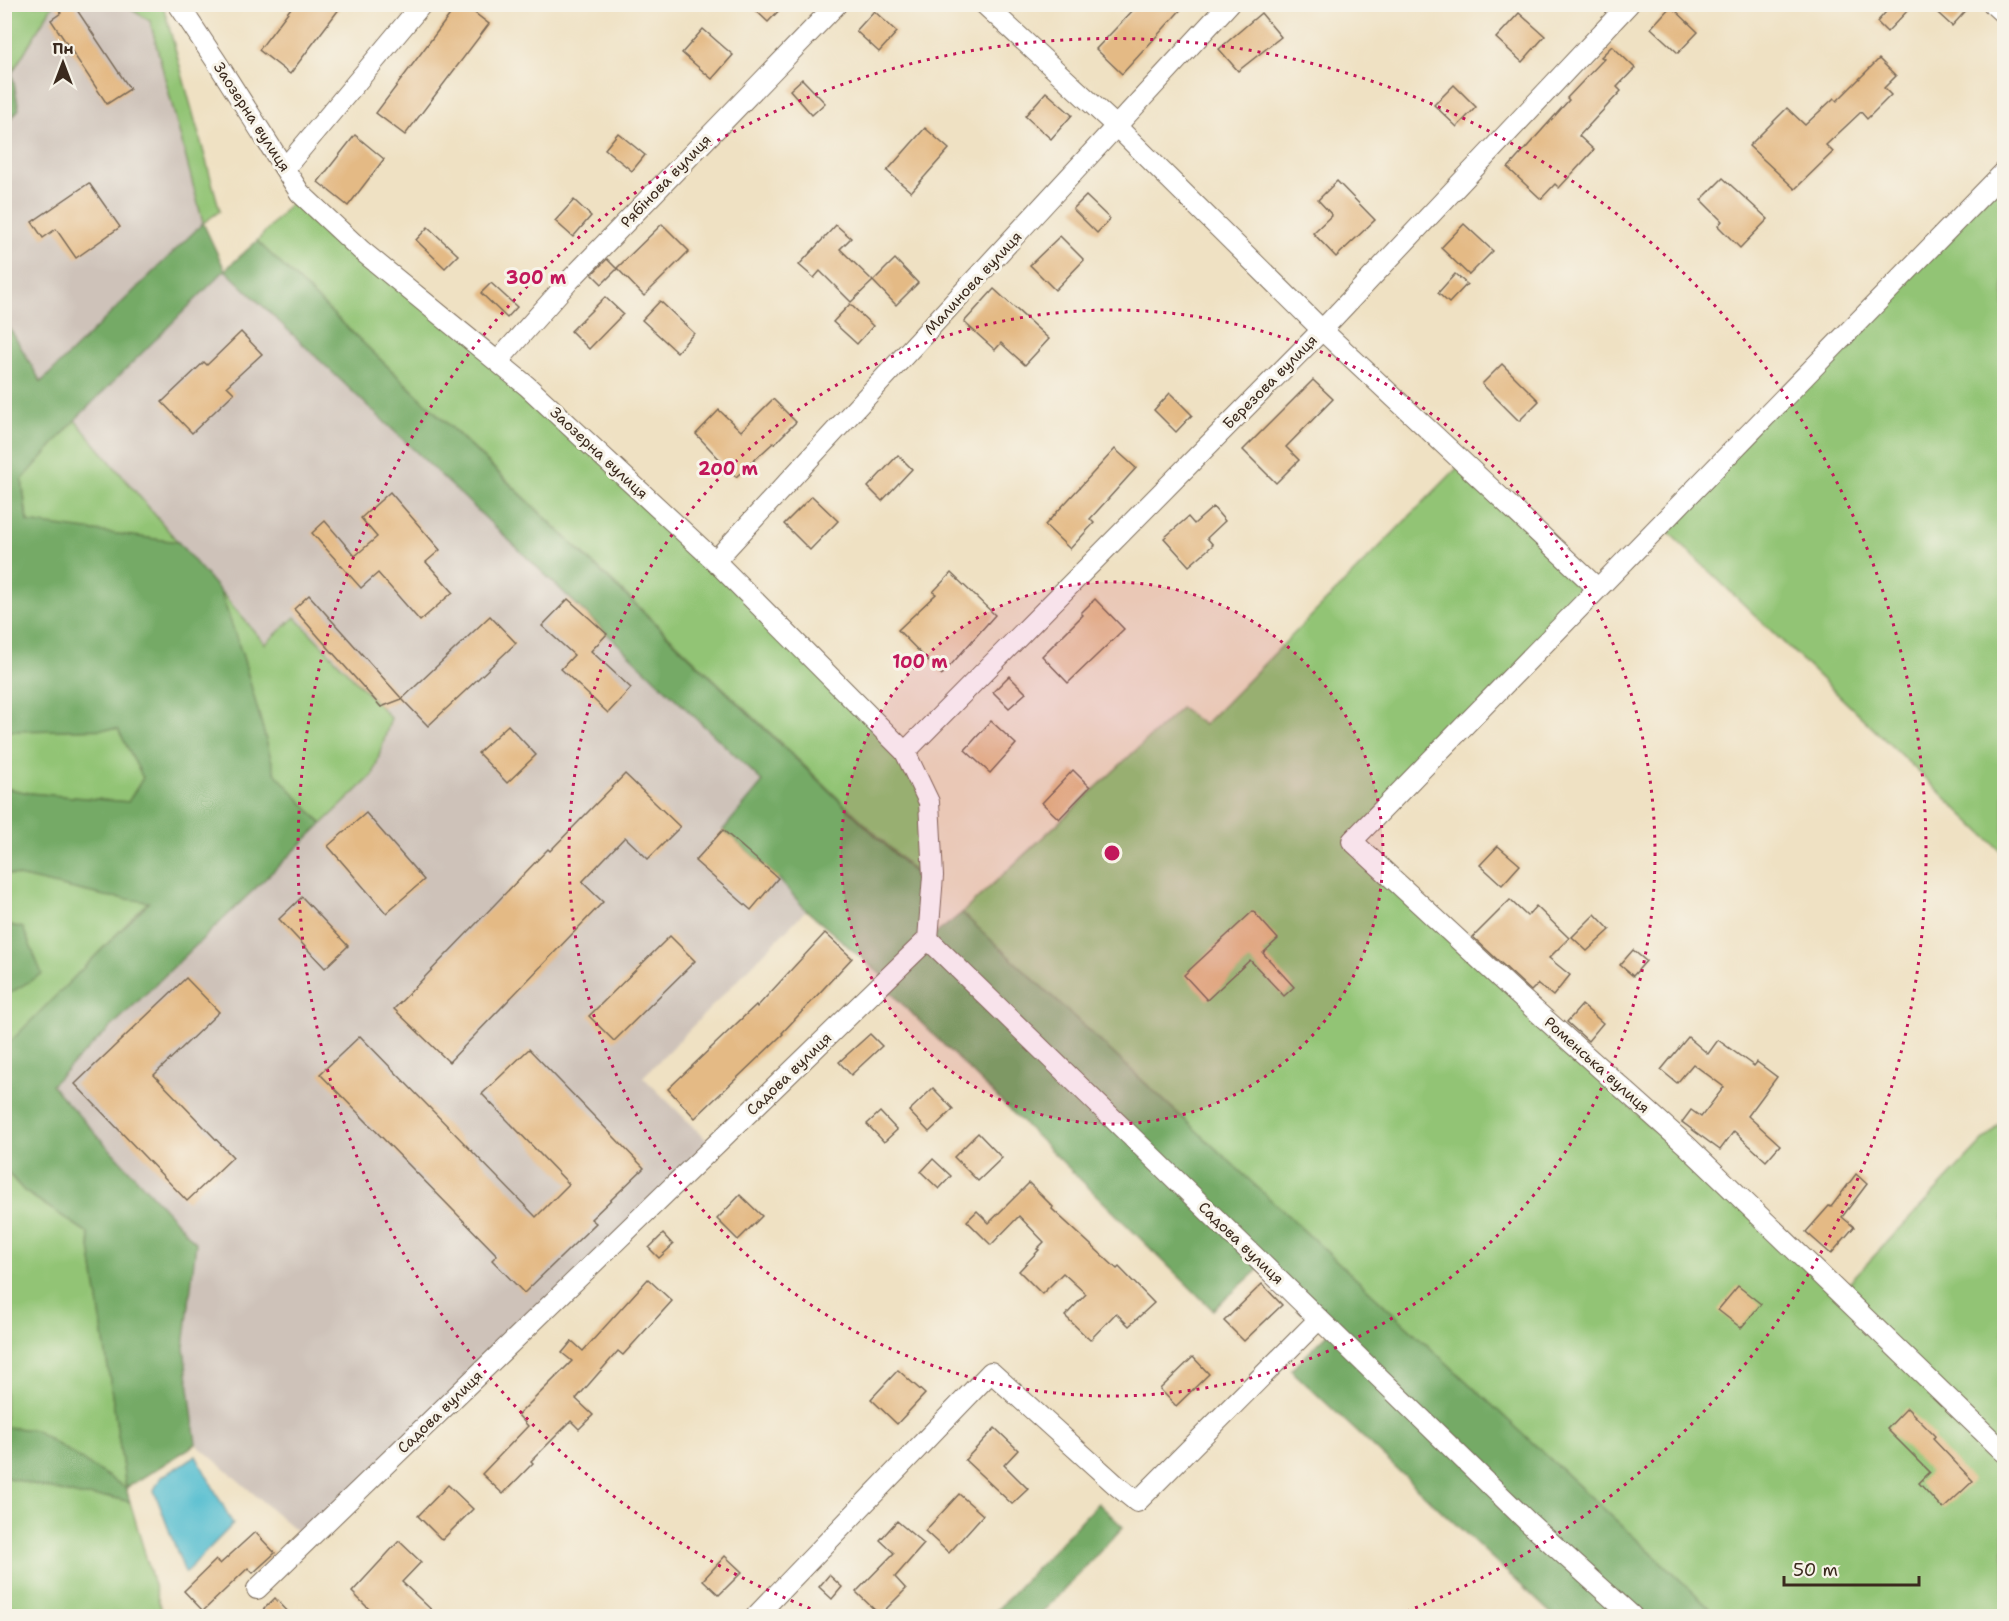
<svg xmlns="http://www.w3.org/2000/svg" width="2009" height="1621" font-family="'Shantell Sans',sans-serif">
<rect width="100%" height="100%" fill="#f7f3e8"/>
<filter id="ink" filterUnits="userSpaceOnUse"><feTurbulence type="fractalNoise" baseFrequency=".0167" numOctaves="2"/><feDisplacementMap in="SourceGraphic" scale="12" xChannelSelector="R" yChannelSelector="G"/><feConvolveMatrix kernelMatrix="1 2 1 2 8 2 1 2 1" color-interpolation-filters="sRGB"/></filter>
<filter id="wash" filterUnits="userSpaceOnUse"><feTurbulence type="fractalNoise" baseFrequency=".008" numOctaves="4" result="noise"/><feDisplacementMap in="SourceGraphic" scale="24" xChannelSelector="R" yChannelSelector="G"/><feGaussianBlur stdDeviation="1.35" result="paint"/><feColorMatrix in="noise" values="0 0 0 0 0 0 0 0 0 0 0 0 0 0 0 0 0 1.4 0 .05"/><feComposite in="paint" operator="in"/></filter>
<g filter="url(#wash)">
<rect width="100%" height="100%" fill="#efe1c3"/>
<g fill="#cec2b9">
<path d="M53,5H124L150,21L203,223L41,382L5,318L4,126L19,109L12,73Z"/>
<path d="M225,270L764,783L778,878L806,910L643,1077L714,1147L307,1540L196,1444L184,1348L196,1243L51,1085L373,775L295,617L265,644L75,420Z"/>
</g>
<g fill="#92c475" stroke="#66774a" stroke-width="1.5">
<path d="M5,5H53L12,73L5,71Z"/>
<path d="M124,5H163L220,211L203,223L150,21Z"/>
<path d="M2004,178V854L1660,524Z"/>
<path d="M300,193L498,361L905,752L929,802L932,888L257,241Z"/>
<path d="M75,420L178,542L28,523L22,480Z"/>
<path d="M1463,462L1594,585L1352,841L1673,1148L1838,1294L2004,1119V1616H1719L962,913L1181,708L1204,725Z"/>
<path d="M220,591L265,644L295,617L391,718L373,775L322,824L275,773L243,657Z"/>
<path d="M118,729L143,778L129,802L29,793L5,788L4,731Z"/>
<path d="M5,873L105,896L149,901L5,1048V996L7,994L23,928L5,924Z"/>
<path d="M4,1169L24,1191L88,1233L126,1489L35,1430L5,1427Z"/>
<path d="M5,1477L80,1496L111,1497L130,1502L163,1616H140L138,1611L99,1616H5Z"/>
</g>
<g fill="#75aa66" stroke="#586a42" stroke-width="1.5">
<path d="M5,71L12,73L19,109L5,126Z"/>
<path d="M203,223L225,270L257,241L908,867L932,888L929,939L962,913L1719,1616H1554L1291,1370L1331,1331L1261,1267L1213,1310L886,988V979L806,910L778,878L723,830L763,782L225,270L75,420L22,480L27,522L178,542L220,591L243,657L275,773L322,824L51,1085L196,1243L184,1348L196,1444L126,1488L130,1502L111,1497L80,1496L5,1477V1427L35,1430L126,1488L88,1233L24,1191L5,1169L4,1048L149,902L105,896L5,873V788L29,793L128,802L143,778L118,729L5,731L4,318L41,382Z"/>
<path d="M5,924L23,928L42,974L5,996Z"/>
<path d="M1098,1503L1123,1527L1039,1616H991Z"/>
</g>
<path fill="#54bed0" stroke="#487477" stroke-width="1.5" d="M196,1456L233,1524L185,1573L154,1490L161,1477Z"/>
<g id="blocks">
<g fill="#e4ba85">
<path d="M55,4H73L130,89L107,104L51,20L61,13Z"/>
<path d="M294,4H343L290,74L259,50Z"/>
<path d="M458,4H463L489,24L405,135L376,113Z"/>
<path d="M749,4H785L768,22Z"/>
<path d="M1139,4H1186L1122,74L1096,49Z"/>
<path d="M1893,4H1914L1887,32L1877,22Z"/>
<path d="M1928,4H1972L1952,26Z"/>
<path d="M1671,6L1698,32L1678,53L1651,28Z"/>
<path d="M874,11L897,32L879,52L856,31Z"/>
<path d="M1261,13L1281,37L1238,71L1219,49Z"/>
<path d="M1519,13L1545,36L1522,62L1496,38Z"/>
<path d="M703,29L733,55L712,79L682,53Z"/>
<path d="M1612,46L1635,68L1617,87L1621,91L1579,136L1594,150L1559,188L1555,184L1541,199L1508,168L1569,100L1567,98L1604,59L1601,57Z"/>
<path d="M1879,59L1896,76L1884,88L1891,95L1867,119L1861,112L1826,145L1833,152L1795,189L1749,146L1787,108L1805,125L1834,98L1837,101Z"/>
<path d="M802,79L825,103L812,115L790,90Z"/>
<path d="M1454,85L1476,107L1457,127L1434,105Z"/>
<path d="M1046,92L1072,115L1051,139L1025,116Z"/>
<path d="M925,128L949,149L911,192L887,171Z"/>
<path d="M618,133L645,155L632,171L605,149Z"/>
<path d="M355,135L384,159L348,206L318,182Z"/>
<path d="M1723,178L1768,219L1740,248L1718,226L1722,221L1701,200Z"/>
<path d="M1337,181L1375,220L1336,257L1313,233L1332,215L1318,200Z"/>
<path d="M89,183L120,227L76,258L56,229L43,238L32,222Z"/>
<path d="M1086,196L1110,219L1097,233L1073,209Z"/>
<path d="M574,200L591,216L573,237L555,221Z"/>
<path d="M662,224L689,251L644,296L617,268Z"/>
<path d="M1464,224L1493,251L1469,275L1441,248Z"/>
<path d="M836,225L851,238L840,249L873,281L851,302L820,271L814,278L799,265Z"/>
<path d="M428,227L458,255L445,268L416,240Z"/>
<path d="M1060,236L1084,260L1055,290L1030,265Z"/>
<path d="M607,259L617,269L602,284L592,274Z"/>
<path d="M895,259L918,283L896,305L873,281Z"/>
<path d="M1455,274L1467,284L1449,303L1438,293Z"/>
<path d="M491,283L517,307L507,318L481,293Z"/>
<path d="M994,289L1049,339L1025,365L1001,343L995,350L964,322Z"/>
<path d="M605,297L623,314L589,349L571,331Z"/>
<path d="M660,301L694,333L677,352L642,320Z"/>
<path d="M850,304L873,326L857,344L833,322Z"/>
<path d="M241,332L262,354L227,386L234,393L192,433L162,402L204,362L207,365Z"/>
<path d="M1502,364L1539,401L1519,421L1482,384Z"/>
<path d="M1313,380L1333,399L1286,447L1299,460L1276,483L1243,450Z"/>
<path d="M1170,393L1192,415L1176,432L1154,410Z"/>
<path d="M773,399L796,422L774,444L773,443L736,477L696,434L719,410L741,431Z"/>
<path d="M1115,449L1136,468L1090,519L1094,523L1070,549L1045,525Z"/>
<path d="M898,455L912,469L882,501L868,487Z"/>
<path d="M390,492L440,550L426,562L453,592L420,621L378,573L361,588L312,533L325,521L355,556L377,537L361,518Z"/>
<path d="M812,496L838,521L810,550L784,524Z"/>
<path d="M1213,507L1225,521L1207,538L1213,545L1189,566L1164,538L1188,517L1194,524Z"/>
<path d="M951,573L995,615L942,675L898,630L936,594L933,592Z"/>
<path d="M309,595L402,699L381,707L294,609Z"/>
<path d="M568,599L607,634L591,651L631,688L608,713L561,669L574,655L542,626Z"/>
<path d="M1095,599L1124,629L1068,683L1042,656L1083,615L1081,613Z"/>
<path d="M490,616L516,643L428,726L402,699Z"/>
<path d="M1009,676L1026,693L1009,708L993,692Z"/>
<path d="M991,721L1016,744L990,773L965,750Z"/>
<path d="M508,725L536,755L507,783L478,753Z"/>
<path d="M1073,770L1090,787L1059,819L1042,803Z"/>
<path d="M625,774L680,827L648,859L625,837L582,882L603,902L449,1062L394,1009L548,849L550,851Z"/>
<path d="M366,813L424,880L386,913L328,846Z"/>
<path d="M723,830L778,878L751,910L695,861Z"/>
<path d="M1498,846L1520,865L1502,885L1480,865Z"/>
<path d="M302,897L348,946L325,968L279,919Z"/>
<path d="M1510,900L1527,916L1536,906L1569,938L1549,958L1570,975L1553,996L1538,984L1531,991L1473,937Z"/>
<path d="M1253,911L1278,939L1263,953L1294,987L1284,996L1250,960L1207,1000L1184,975Z"/>
<path d="M1595,914L1610,930L1587,951L1572,937Z"/>
<path d="M825,933L852,958L782,1033L783,1034L695,1118L668,1089L756,1005L757,1007Z"/>
<path d="M670,936L695,961L614,1041L589,1016Z"/>
<path d="M1633,950L1646,961L1633,976L1620,965Z"/>
<path d="M186,978L219,1012L154,1075L233,1157L187,1201L75,1084Z"/>
<path d="M1582,1005L1603,1023L1588,1041L1567,1022Z"/>
<path d="M870,1034L882,1046L851,1075L839,1062Z"/>
<path d="M360,1036L536,1217L569,1184L482,1094L529,1049L644,1168L591,1219L596,1223L524,1293L492,1260L497,1255L320,1074Z"/>
<path d="M1688,1037L1708,1054L1718,1040L1754,1066L1757,1062L1777,1077L1748,1116L1780,1145L1766,1161L1734,1131L1720,1150L1682,1122L1691,1110L1701,1117L1724,1087L1693,1064L1677,1083L1661,1070Z"/>
<path d="M933,1088L953,1109L929,1132L909,1111Z"/>
<path d="M880,1112L897,1130L884,1142L867,1124Z"/>
<path d="M978,1133L1002,1158L978,1181L954,1157Z"/>
<path d="M933,1159L951,1176L939,1189L921,1172Z"/>
<path d="M1856,1174L1867,1184L1842,1217L1854,1227L1831,1254L1806,1232L1829,1206L1831,1207Z"/>
<path d="M1029,1183L1053,1207L1052,1209L1117,1269L1119,1267L1154,1303L1129,1326L1116,1313L1090,1340L1065,1316L1086,1294L1063,1273L1042,1294L1019,1271L1039,1250L1037,1249L1044,1242L1019,1216L991,1245L967,1221L977,1211L989,1223Z"/>
<path d="M740,1195L762,1216L738,1240L717,1219Z"/>
<path d="M663,1234L673,1245L659,1258L649,1248Z"/>
<path d="M648,1279L672,1301L623,1355L618,1351L576,1399L593,1415L579,1429L571,1421L531,1461L533,1463L503,1494L482,1474L528,1426L518,1415L572,1361L562,1353L572,1341L583,1351Z"/>
<path d="M1262,1284L1282,1305L1244,1341L1224,1321Z"/>
<path d="M1738,1286L1761,1304L1741,1328L1718,1310Z"/>
<path d="M1193,1357L1209,1374L1176,1406L1160,1389Z"/>
<path d="M898,1370L925,1394L897,1424L871,1399Z"/>
<path d="M1907,1408L1935,1436L1933,1439L1973,1481L1943,1509L1919,1483L1930,1472L1887,1429Z"/>
<path d="M995,1428L1018,1450L1004,1465L1028,1489L1012,1504L965,1460Z"/>
<path d="M448,1485L473,1509L442,1540L418,1516Z"/>
<path d="M959,1494L983,1515L949,1553L925,1531Z"/>
<path d="M897,1521L924,1544L895,1577L906,1589L880,1615L856,1592L894,1553L880,1540Z"/>
<path d="M255,1532L275,1553L253,1573L248,1568L203,1611L184,1591L216,1560L220,1564Z"/>
<path d="M399,1541L421,1562L402,1582L439,1617H377L352,1592Z"/>
<path d="M725,1556L742,1572L719,1595L703,1580Z"/>
<path d="M829,1575L842,1587L832,1599L819,1587Z"/>
<path d="M275,1598L293,1617H256Z"/>
</g>
</g>
</g>
<g filter="url(#ink)">
<use href="#blocks" fill-opacity="0" stroke="#7a6a58" stroke-width="1.5"/>
<g fill="none" stroke-linecap="round" stroke-linejoin="round">
<g stroke="#7a6a58" stroke-width="22">
<g id="street">
<path d="M178,4L216,61L300,193L362,251L527,386L715,561L905,752L929,802L933,876L928,939"/>
<path d="M984,4L1117,127L1322,330L1594,585"/>
<path d="M1993,4L2004,14"/>
<path d="M285,168L422,4"/>
<path d="M2004,172L1352,841L1517,994L1686,1145L2004,1452"/>
<path d="M498,361L570,280L837,4"/>
<path d="M715,561L1229,4"/>
<path d="M905,752L1322,330L1629,4"/>
<path d="M928,939L1527,1521L1632,1616"/>
<path d="M257,1589L928,939"/>
<path d="M756,1616L991,1372L1116,1485L1137,1502L1319,1319"/>
</g>
</g>
<use href="#street" stroke="#fff" stroke-width="20"/>
</g>
</g>
<circle cx="1112" cy="853" r="271" fill="#c2185b" fill-opacity=".12"/>
<g fill="none" stroke="#c2185b" stroke-width="3" stroke-dasharray="3 6">
<circle cx="1112" cy="853" r="271"/>
<circle cx="1112" cy="853" r="543"/>
<path d="M827 1615A814 814 0 1 1 1397 1615"/>
</g>
<g text-anchor="middle" dominant-baseline="central" stroke-width="6" stroke-linejoin="round" paint-order="stroke">
<g font-size="15" fill="#3b2a1e" stroke="#f7f3e8">
<text transform="translate(252 117) rotate(57)">Заозерна вулиця</text>
<text transform="translate(666 181) rotate(-46)">Рябінова вулиця</text>
<text transform="translate(973 283) rotate(-47)">Малинова вулиця</text>
<text transform="translate(1270 382) rotate(-45)">Березова вулиця</text>
<text transform="translate(599 453) rotate(43)">Заозерна вулиця</text>
<text transform="translate(1597 1065) rotate(42)">Роменська вулиця</text>
<text transform="translate(789 1074) rotate(-44)">Садова вулиця</text>
<text transform="translate(1241 1243) rotate(44)">Садова вулиця</text>
<text transform="translate(440 1412) rotate(-44)">Садова вулиця</text>
</g>
</g>
<circle cx="1112" cy="853" r="9" fill="#c2185b" stroke="#f7f3e8" stroke-width="3"/>
<g font-size="18" text-anchor="middle" font-weight="bold" fill="#c2185b" stroke="#f7f3e8" stroke-width="6" stroke-linejoin="round" paint-order="stroke">
<text x="536" y="284">300 m</text>
<text x="728" y="475">200 m</text>
<text x="920" y="668">100 m</text>
</g>
<rect width="2009" height="1621" fill="none" stroke="#f7f3e8" stroke-width="24"/>
<g transform="translate(63 63)" stroke="#f7f3e8" stroke-width="4.5" paint-order="stroke">
<path d="M0-4.5L10 22L0 15L-10 22Z" fill="#3b2a1e"/>
<text y="-9" font-size="16" font-weight="bold" text-anchor="middle" fill="#3b2a1e">Пн</text>
</g>
<path d="M1784 1576v9h135v-9" fill="none" stroke="#3b2a1e" stroke-width="3"/>
<text x="1793" y="1576" font-size="18" fill="#3b2a1e" stroke="#f7f3e8" stroke-width="4.5" paint-order="stroke">50 m</text>
</svg>
